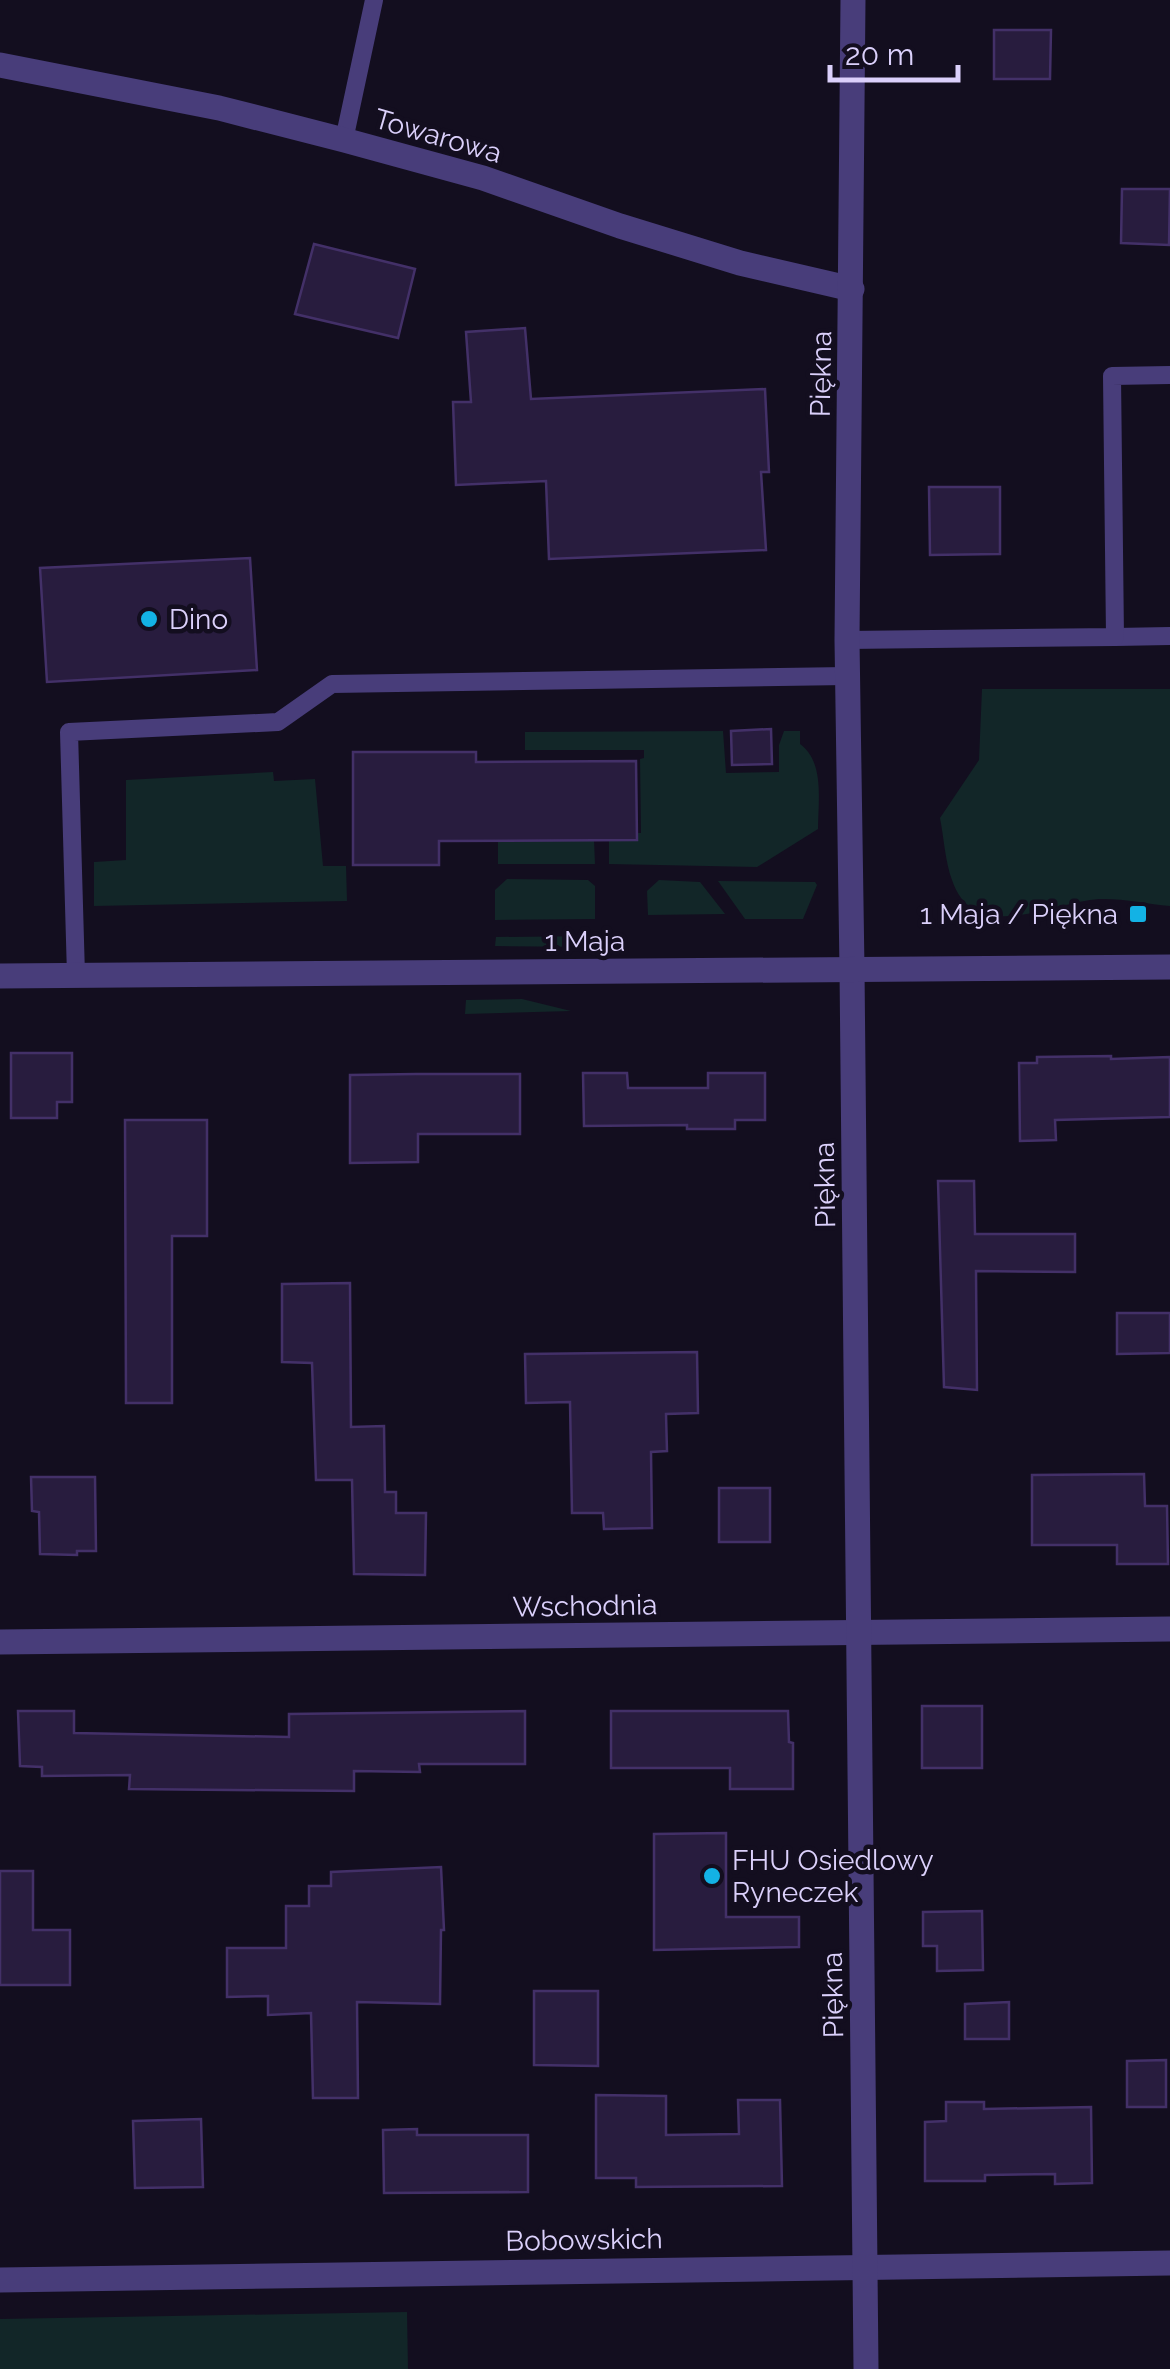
<svg xmlns="http://www.w3.org/2000/svg" width="1170" height="2369" font-family="Raleway,sans-serif">
<rect width="100%" height="100%" fill="#130e1f"/>
<g fill="#122628">
<path d="M982,689H1170V906C1147,904 1122,898 1099,899C1053,902 974,946 952,880C945,861 944,838 940,818L979,760Z"/>
<path d="M723,731L726,773L779,772V745L784,731H800V744C825,762 818,802 818,829L757,867L609,864V840H636L637,833H641L640,759L644,758V750H525V732Z"/>
<path d="M273,772L274,781L315,779L323,866H346L347,901L94,906V862L126,860V780Z"/>
<path d="M498,839L594,840L595,864H498Z"/>
<path d="M507,879L588,880L595,886V919L495,920V890Z"/>
<path d="M659,880L700,882L725,914L648,915L647,891Z"/>
<path d="M718,881L815,882L817,885L803,919H745Z"/>
<path d="M595,936L596,947L495,946L496,937Z"/>
<path d="M522,999L571,1011L465,1014L466,1000Z"/>
<path d="M407,2312L408,2369H0V2319Z"/>
</g>
<g fill="#281c3e" stroke="#433068" stroke-width="2.5">
<path d="M994,30H1051L1050,79H994Z"/>
<path d="M1122,189H1170L1169,245L1121,243Z"/>
<path d="M314,244L415,269L398,338L295,314Z"/>
<path d="M525,328L531,399L765,389L769,472H761L766,550L549,559L546,481L456,485L453,402H471L466,332Z"/>
<path d="M929,487H1000V554L930,555Z"/>
<path d="M250,558L257,670L47,682L40,568Z"/>
<path d="M771,729L772,764L732,765L731,731Z"/>
<path d="M353,752H476V762L636,761L637,840L439,841V865H353Z"/>
<path d="M11,1053H72V1102H57V1118H11Z"/>
<path d="M1111,1056V1059L1170,1057V1117L1055,1120L1056,1140L1020,1141L1019,1063H1037V1057Z"/>
<path d="M583,1073H627L628,1088H708V1073H765V1120H735V1129H687V1125L584,1126Z"/>
<path d="M416,1074H520V1134H418V1162L350,1163V1075Z"/>
<path d="M125,1120H207V1236H172V1403H126Z"/>
<path d="M938,1181H974L975,1234H1075V1272L976,1271L977,1390L944,1387Z"/>
<path d="M350,1283L351,1427L384,1426L385,1492H396V1513H426L425,1575L354,1574L352,1480H316L312,1363L282,1362V1284Z"/>
<path d="M1117,1313H1170V1353L1117,1354Z"/>
<path d="M697,1352L698,1413L666,1414L667,1451L651,1452L652,1528L604,1529L603,1513H572L570,1402L526,1403L525,1354Z"/>
<path d="M1144,1474L1145,1506H1167L1168,1564H1117V1545H1032V1475Z"/>
<path d="M31,1477H95L96,1551H77V1555L40,1554L39,1512L32,1511Z"/>
<rect x="719" y="1488" width="51" height="54"/>
<rect x="922" y="1706" width="60" height="62"/>
<path d="M18,1711H74V1733L289,1737V1714L525,1711V1764H419L420,1772L354,1771V1791L129,1789L130,1775L42,1776V1767L20,1766Z"/>
<path d="M611,1711H788L789,1742L793,1743V1789H730V1768H611Z"/>
<path d="M726,1833V1917H799V1947L654,1950V1834Z"/>
<path d="M441,1867L444,1930H441L440,2004L357,2002L358,2098H313L311,2013L268,2015V1996L227,1997V1948H286V1906H309V1886H331V1872Z"/>
<path d="M0,1871H33V1930H70V1985H0Z"/>
<path d="M982,1911L983,1970L937,1971V1946H923V1912Z"/>
<path d="M534,1991H598V2066L534,2065Z"/>
<path d="M1009,2002V2039H965V2004Z"/>
<path d="M1166,2060V2107H1127V2061Z"/>
<path d="M596,2095L666,2096V2135L739,2134L738,2100H780L782,2186L636,2187V2178H596Z"/>
<path d="M946,2102H984V2109L1091,2107L1092,2183L1055,2184V2174L985,2175V2181H925V2122L946,2121Z"/>
<path d="M201,2119L203,2187L135,2188L133,2121Z"/>
<path d="M417,2129V2135H528V2192L384,2193L383,2130Z"/>
</g>
<g fill="none" stroke-linecap="round" stroke-linejoin="round">
<g stroke="#483d7a" stroke-width="18">
<path d="M344,140L374,0"/>
<path d="M1115,637L1170,636"/>
<path d="M847,640L1115,637L1112,376L1170,375"/>
<path d="M76,975L69,732L278,722L332,684L847,676"/>
</g>
<g stroke="#483d7a" stroke-width="25">
<path d="M0,65L219,108L344,140L483,178L620,226L740,263L852,289"/>
<path d="M852,969L847,640L853,0"/>
<path d="M0,1642L1170,1629"/>
<path d="M0,2280L1170,2263"/>
</g>
<g stroke="#483d7a" stroke-width="25">
<path d="M852,969L866,2369"/>
<path d="M0,976L1170,967"/>
</g>
</g>
<g fill="#13b2e5" stroke="#130e1f" stroke-width="4">
<circle cx="149" cy="619" r="10"/>
<rect x="1128" y="904" width="20" height="20" rx="5"/>
<circle cx="712" cy="1876" r="10"/>
</g>
<g text-anchor="middle" dominant-baseline="central" stroke-width="9" stroke-linejoin="round" paint-order="stroke">
<g font-size="28" fill="#dbd0fb" stroke="#130e1f">
<text transform="translate(438 136) rotate(16)">Towarowa</text>
<text transform="translate(821 374) rotate(-89)">Piękna</text>
<text x="585" y="941">1 Maja</text>
<text transform="translate(825 1185) rotate(-91)">Piękna</text>
<text transform="translate(585 1606) rotate(-1)">Wschodnia</text>
<text transform="translate(833 1995) rotate(-91)">Piękna</text>
<text transform="translate(584 2240) rotate(-1)">Bobowskich</text>
</g>
<g font-size="28" fill="#dbd0fb" stroke="#130e1f" text-anchor="start">
<text x="169" y="619">Dino</text>
<text x="1118" y="914" text-anchor="end">1 Maja / Piękna</text>
<text x="732" y="1860">FHU Osiedlowy<tspan x="732" dy="32">Ryneczek</tspan></text>
</g>
</g>
<path d="M830 65v15h128v-15" fill="none" stroke="#dbd0fb" stroke-width="5"/>
<text x="845" y="65" font-size="30" fill="#dbd0fb" stroke="#130e1f" stroke-width="8" paint-order="stroke">20 m</text>
</svg>
